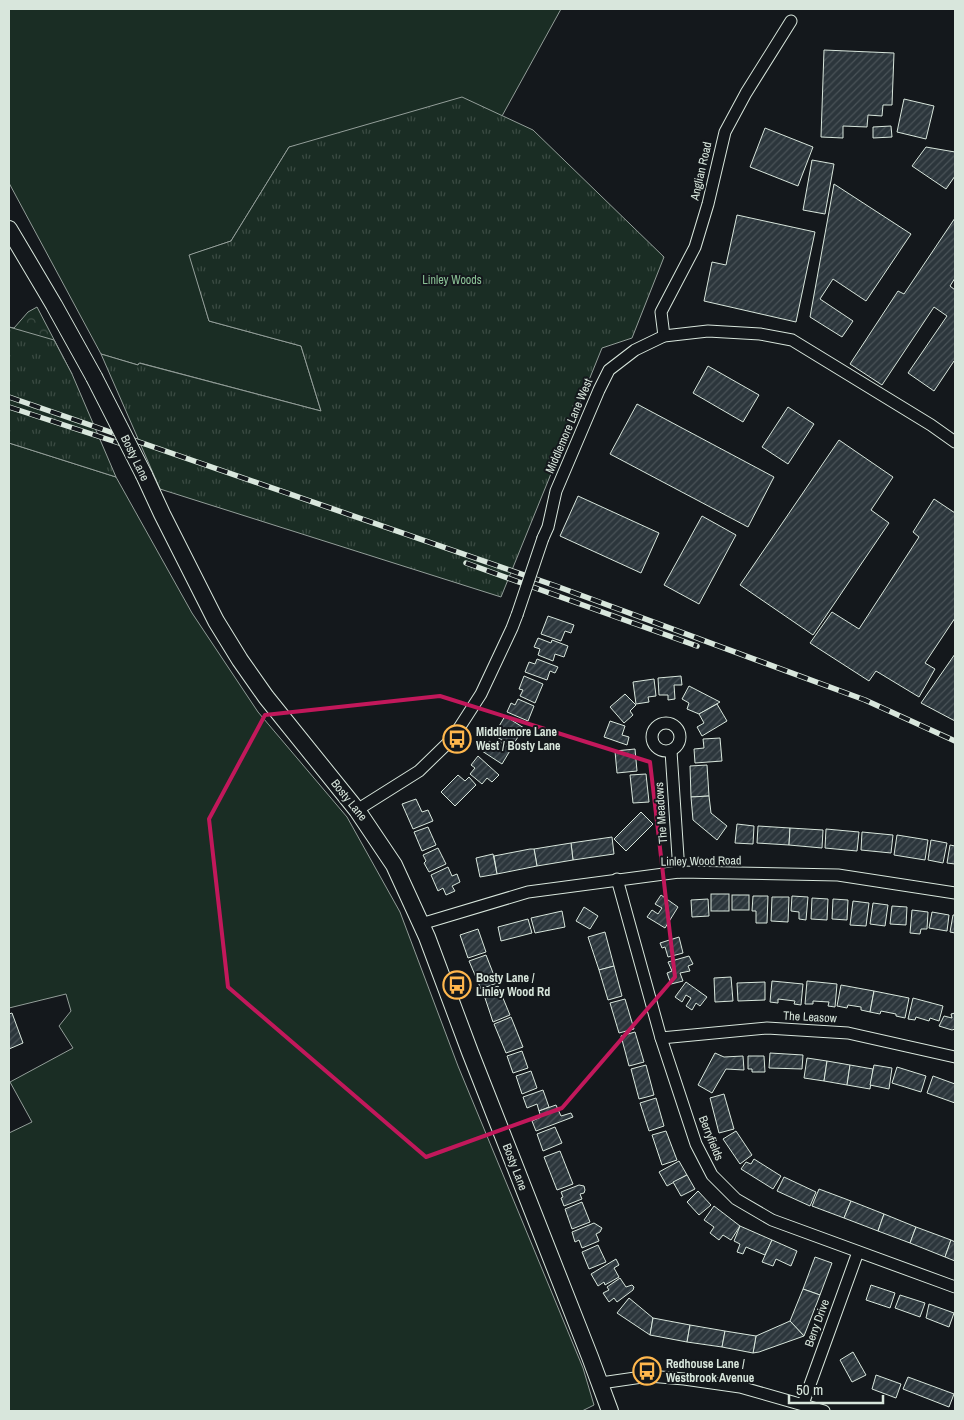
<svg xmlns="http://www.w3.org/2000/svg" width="964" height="1420" font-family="'Archivo Narrow',sans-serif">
<defs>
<pattern id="forest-crowns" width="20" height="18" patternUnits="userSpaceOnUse" patternTransform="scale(1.25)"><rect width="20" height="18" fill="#1a2d24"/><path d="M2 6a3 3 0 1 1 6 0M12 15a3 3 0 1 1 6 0" fill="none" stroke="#3b4b43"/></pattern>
<pattern id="park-tufts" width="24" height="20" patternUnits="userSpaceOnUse" patternTransform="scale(1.25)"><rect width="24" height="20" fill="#1a2d24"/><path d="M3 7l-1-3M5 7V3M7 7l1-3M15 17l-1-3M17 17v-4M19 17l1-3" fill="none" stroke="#3b4b43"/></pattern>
<pattern id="building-hatch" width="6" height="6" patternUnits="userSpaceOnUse" patternTransform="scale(1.25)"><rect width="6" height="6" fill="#2c363c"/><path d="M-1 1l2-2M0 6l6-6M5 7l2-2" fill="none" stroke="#4a5358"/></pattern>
</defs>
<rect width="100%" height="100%" fill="#14181c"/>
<g fill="#1a2d24" stroke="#939e99">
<path d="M9,9H561L502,116L289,147L231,241L190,255L209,321L301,346L321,411L140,363L138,365L101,354L9,183Z"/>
<path d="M9,443L116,477L192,613L258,712L347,817L400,912L458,1066L583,1368L594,1405L582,1411H9V1133L32,1122L10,1082L73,1048L59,1026L71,1011L66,994L9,1008Z"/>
</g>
<path fill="url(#forest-crowns)" stroke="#939e99" d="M37,307L72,374L9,327L14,328L28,312Z"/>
<g fill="url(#park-tufts)" stroke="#939e99">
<path d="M462,97L533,130L664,257L632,338L602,348L501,597L160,489L101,354L138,365L139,363L321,411L301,346L209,321L189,255L231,241L289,147Z"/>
<path d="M9,327L54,340L72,374L116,477L9,443Z"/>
</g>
<g fill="url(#building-hatch)" stroke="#d8e6dc">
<path d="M824,50L894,53L892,105H883L882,116L868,115L867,127L843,126V138L821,137Z"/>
<path d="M904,99L934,106L926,139L897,132Z"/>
<path d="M891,126L892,137L873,138V127Z"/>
<path d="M765,128L813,147L798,186L750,167Z"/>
<path d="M926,147L955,152V176L946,189L912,166Z"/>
<path d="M812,160L834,164L825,214L803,210Z"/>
<path d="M834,184L911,234L866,301L833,279L820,299L853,321L842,337L810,317Z"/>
<path d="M737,215L815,232L796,322L704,301L712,262L726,265Z"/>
<path d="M955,218V278L950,286L955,290V362L954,361L934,391L908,373L947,316L934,307L882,385L850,364L898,291L904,294Z"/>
<path d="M708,366L759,395L743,422L693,393Z"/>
<path d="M637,404L774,477L748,527L610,454Z"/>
<path d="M788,407L814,424L788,464L762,447Z"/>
<path d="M839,440L893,477L871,510L889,523L813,635L740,585Z"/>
<path d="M578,496L659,533L641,573L560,536Z"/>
<path d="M934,499L955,513V618L925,663L935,669L919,697L876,671L869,681L810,643L832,612L859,629L919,537L913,532Z"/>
<path d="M702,516L736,535L699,604L664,585Z"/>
<path d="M548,616L574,625L571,633L565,631L561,641L541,634Z"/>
<path d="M538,638L551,643L552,640L568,646L564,657L555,654L553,661L538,655L540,649L534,647Z"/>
<path d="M955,654V721L921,703Z"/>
<path d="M537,659L558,667L555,673L550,671L547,680L525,672L529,662L535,664Z"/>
<path d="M524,676L543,684L535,703L520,696L523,690L519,689Z"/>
<path d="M681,676L682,685H674L675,699L668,700V695H659L658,678Z"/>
<path d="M654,679L656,696L648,697L649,702L636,704L633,682Z"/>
<path d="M689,686L720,702L699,714L687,709L689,703L682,699Z"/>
<path d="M625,694L636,705L630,711L633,715L624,723L610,707Z"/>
<path d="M518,699L534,706L528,721L507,712L511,703L515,705Z"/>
<path d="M717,704L727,721L702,736L697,727L704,723L699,714Z"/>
<path d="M505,716L524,728L512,746L497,737L501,730L498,728Z"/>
<path d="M610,721L625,726L622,735L629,737L627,745L604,737Z"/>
<path d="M720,738L722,761L695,763L694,749L704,748L703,739Z"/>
<path d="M497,740L511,749L502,764L482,751L489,741L494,745Z"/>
<path d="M635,749L637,771L617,773L615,751Z"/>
<path d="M478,756L499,775L492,782L487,778L482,784L470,774L475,768L471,765Z"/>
<path d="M707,765L709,796L691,797L690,766Z"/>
<path d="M646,774L649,802L633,803L630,775Z"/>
<path d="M458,775L465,781L469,777L476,785L455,806L441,792Z"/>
<path d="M709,796L711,813L727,826L717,840L693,820L691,797Z"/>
<path d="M416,799L422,812L428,810L433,821L413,829L402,804Z"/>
<path d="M641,812L653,824L626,851L614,839Z"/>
<path d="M737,824L754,826L753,844L735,843Z"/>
<path d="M758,826L790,828L789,845L757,843Z"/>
<path d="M428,827L436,845L422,851L414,832Z"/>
<path d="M790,828L823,830L822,848L789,845Z"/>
<path d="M826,829L859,832L857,851L825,848Z"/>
<path d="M862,832L893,835L891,853L861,850Z"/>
<path d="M897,835L928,840L925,860L894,855Z"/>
<path d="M612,837L614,854L573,860L571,843Z"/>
<path d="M931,840L947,843L943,863L928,860Z"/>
<path d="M571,843L573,860L537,866L534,849Z"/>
<path d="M950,845L955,846V864L947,863Z"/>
<path d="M438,848L446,864L429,872L424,863L426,861L423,855Z"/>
<path d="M530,849H534L537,866L497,874L494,856Z"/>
<path d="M493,854L497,874L480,877L476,858Z"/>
<path d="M448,867L452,876L457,874L460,882L452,886L455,891L446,895L443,888L438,891L431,875Z"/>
<rect x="711" y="894" width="18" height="17"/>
<path d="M661,895L678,907L665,928L647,917L652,910L658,914L662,908L655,904Z"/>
<rect x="732" y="895" width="17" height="15"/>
<path d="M753,896H768L767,923H756V911H752Z"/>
<path d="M792,896L808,897L806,920L799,919V912L791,911Z"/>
<path d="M772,897H789L788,922L771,921Z"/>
<path d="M812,898L828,899L827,920L811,919Z"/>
<path d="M708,899L709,916L692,917L691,900Z"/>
<path d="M833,899L848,900L847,920L832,919Z"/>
<path d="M853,901L869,903L866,926L850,925Z"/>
<path d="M873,903L888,905L885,926L870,924Z"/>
<path d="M892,906L907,907L906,925L890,924Z"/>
<path d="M584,907L598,916L590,929L576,921Z"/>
<path d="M912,910L928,912L927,929H921L920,934L910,933Z"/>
<path d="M562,911L565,927L535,933L531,918Z"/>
<path d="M932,912L949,915L947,931L929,928Z"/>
<path d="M953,915H955V933L950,932Z"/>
<path d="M528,919L532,933L501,941L498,927Z"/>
<path d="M478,929L486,952L468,958L460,935Z"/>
<path d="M605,932L614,966L599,970L588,937Z"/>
<path d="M679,937L683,953L668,957L665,947L662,948L660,943Z"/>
<path d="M486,955L497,983L481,989L469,961Z"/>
<path d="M689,956L693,964L688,966L690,971L680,973L683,981L671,984L667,973L672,971L668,962Z"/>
<path d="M614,966L622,996L608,1000L599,970Z"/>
<path d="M731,977L733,1001L715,1002L714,978Z"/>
<path d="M772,981L803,984L801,1005L794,1004L795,1001L778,999V1003L770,1002Z"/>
<path d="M807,981L837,984L835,1007L828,1006L829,1002L813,1001V1004H805Z"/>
<path d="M686,982L707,997L700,1006L696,1003L692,1010L686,1006L691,998L686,995L682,1002L675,997Z"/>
<path d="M765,982V1000L738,1001L737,983Z"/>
<path d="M841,985L874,991L870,1012L861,1010V1007L848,1005L847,1008L837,1006Z"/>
<path d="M498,986L510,1015L493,1022L483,992Z"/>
<path d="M874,991L909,998L905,1018L896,1016V1014L881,1011L880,1014L870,1012Z"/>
<path d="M913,998L943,1006L939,1021L930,1018L929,1021L916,1017L915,1020L908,1019Z"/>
<path d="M625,999L634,1029L619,1033L610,1003Z"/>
<path d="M12,1013L23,1043L9,1049V1014Z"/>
<path d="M955,1013V1029L952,1030L939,1026L944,1016L952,1018L951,1014Z"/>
<path d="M511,1017L523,1047L506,1053L494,1024Z"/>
<path d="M635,1032L644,1062L629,1066L621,1036Z"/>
<path d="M522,1051L528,1068L513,1073L507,1056Z"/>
<path d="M715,1053L724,1057L743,1056L744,1070L726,1069L712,1093L698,1085Z"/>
<path d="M770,1053L803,1055L802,1069L769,1068Z"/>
<path d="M748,1056H764L765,1072H752V1069H748Z"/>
<path d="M807,1058L827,1061L824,1081L804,1078Z"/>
<path d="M827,1061L850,1065L847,1085L824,1081Z"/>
<path d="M646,1065L654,1095L639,1099L631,1069Z"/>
<path d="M850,1065L873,1069L870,1089L847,1085Z"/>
<path d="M874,1065L892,1068L889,1089L870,1085Z"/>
<path d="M897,1067L926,1076L921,1092L892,1083Z"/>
<path d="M531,1071L537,1088L522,1094L516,1076Z"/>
<path d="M933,1076L955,1084V1103L927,1093Z"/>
<path d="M543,1090L549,1107L539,1111L537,1104L527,1108L523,1097Z"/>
<path d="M724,1094L734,1129L719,1133L710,1098Z"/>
<path d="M656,1098L664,1126L649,1131L640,1103Z"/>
<path d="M556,1105L561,1116L571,1113L573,1117L536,1131L532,1121L541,1117L539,1111Z"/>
<path d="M555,1127L562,1143L543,1151L537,1134Z"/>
<path d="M666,1131L677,1160L662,1165L652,1135Z"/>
<path d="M736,1131L752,1155L740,1164L723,1139Z"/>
<path d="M560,1151L573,1184L557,1190L544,1157Z"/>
<path d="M754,1159L781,1176L773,1189L741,1169L746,1162L751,1164Z"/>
<path d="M679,1161L687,1175L667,1186L659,1172Z"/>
<path d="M687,1175L695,1189L681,1196L673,1182Z"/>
<path d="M784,1177L816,1192L810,1206L777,1191Z"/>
<path d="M579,1185L584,1186L585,1190L584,1193L580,1194L582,1199L564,1206L561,1198L563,1197L561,1192Z"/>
<path d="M819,1189L851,1201L844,1218L812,1206Z"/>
<path d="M698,1191L711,1205L699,1215L687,1202Z"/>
<path d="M851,1201L884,1214L878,1231L844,1218Z"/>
<path d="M582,1202L590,1222L572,1229L565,1209Z"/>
<path d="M714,1206L740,1226L731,1240L723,1235L719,1240L710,1233L714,1227L704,1220Z"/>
<path d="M884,1214L916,1227L910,1243L878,1231Z"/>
<path d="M594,1223L602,1228L600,1232L596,1234L599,1241L582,1248L579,1240L575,1242L572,1232Z"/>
<path d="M740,1226L772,1240L765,1255L746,1247L743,1254L737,1252L740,1244L734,1241Z"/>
<path d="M916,1227L951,1240L945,1257L910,1243Z"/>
<path d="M772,1240L797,1251L791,1266L776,1259L773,1266L762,1262Z"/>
<path d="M951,1240L955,1242V1261L945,1257Z"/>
<path d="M598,1245L606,1262L589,1269L582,1252Z"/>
<path d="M815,1257L832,1263L820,1295L803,1289Z"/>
<path d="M616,1259L619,1265L614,1268L619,1277L605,1285L604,1282L598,1286L591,1274Z"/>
<path d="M620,1278L626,1287L632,1285L634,1287L633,1290L617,1302L614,1298L609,1302L603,1293L609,1290L607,1287Z"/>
<path d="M871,1285L895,1293L890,1308L866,1300Z"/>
<path d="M803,1289L820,1295L804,1336L790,1321Z"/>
<path d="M900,1295L925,1303L920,1317L895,1308Z"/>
<path d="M629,1298L653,1318L650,1335L617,1313Z"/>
<path d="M929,1304L954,1313L949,1327L926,1318Z"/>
<path d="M653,1318L690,1325L687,1342L650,1335Z"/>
<path d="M790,1321L804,1336L759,1352L753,1353L756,1336Z"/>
<path d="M690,1325L725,1331L722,1347L687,1342Z"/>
<path d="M725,1331L756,1336L753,1353L722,1347Z"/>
<path d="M853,1352L866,1375L852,1382L840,1360Z"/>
<path d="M876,1375L901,1384L896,1398L872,1389Z"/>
<path d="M908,1377L954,1394L949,1407L903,1389Z"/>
</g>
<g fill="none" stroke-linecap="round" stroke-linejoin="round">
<g stroke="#d8e6dc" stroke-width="13">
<g id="minor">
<path d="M664,336L661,312L695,247L708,204L725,132L746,93L791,21"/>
<path d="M543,538L548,527L556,491L599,390L609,370L635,350L664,336L708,331L760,334L792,340L931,425L955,442"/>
<circle cx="666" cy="737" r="14"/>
<path d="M671,751L679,872"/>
<path d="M357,810L419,771L452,739L481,694L512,628L517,615"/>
<path d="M617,879L661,1038L696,1144L712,1175L736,1199L772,1220L955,1287"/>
<path d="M421,924L528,892L679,872L838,875L955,893"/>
<path d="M661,1038L767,1028L848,1033L955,1057"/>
<path d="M601,1383L649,1376L684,1379L740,1387L824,1411"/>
<path d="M803,1404L858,1252"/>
</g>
</g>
<g stroke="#d8e6dc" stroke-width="18">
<g id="secondary">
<path d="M9,229L54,305L94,377"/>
<path d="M144,475L162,514L216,621L240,660L266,697L357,810L394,865L427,937L470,1052L590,1357L610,1411"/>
</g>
</g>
<use href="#minor" stroke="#14181c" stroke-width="11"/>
<use href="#secondary" stroke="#14181c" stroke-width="16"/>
<g stroke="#d8e6dc" stroke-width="5.5">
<g id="rail">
<path d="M9,397L556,586L865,700L955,741"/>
<path d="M9,407L119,443"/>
<path d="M466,563L697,646"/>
</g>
</g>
<use href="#rail" stroke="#14181c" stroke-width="4" stroke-dasharray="11" stroke-linecap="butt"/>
<g stroke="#d8e6dc" stroke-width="13" stroke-linecap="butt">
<path id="minor-bridge" d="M517,615L543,538"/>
</g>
<g stroke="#d8e6dc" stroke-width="18" stroke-linecap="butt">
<path id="secondary-bridge" d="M94,377L144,475"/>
</g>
<use href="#minor-bridge" stroke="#14181c" stroke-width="11"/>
<use href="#secondary-bridge" stroke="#14181c" stroke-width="16"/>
</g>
<path fill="none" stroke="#c2185b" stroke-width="4" stroke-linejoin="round" d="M440,696L650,762L675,977L562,1108L426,1157L228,987L209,819L265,715Z"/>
<defs>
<g id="bus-ring" transform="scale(1.4375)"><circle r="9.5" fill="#14181c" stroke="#ffb74d" stroke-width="1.5"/><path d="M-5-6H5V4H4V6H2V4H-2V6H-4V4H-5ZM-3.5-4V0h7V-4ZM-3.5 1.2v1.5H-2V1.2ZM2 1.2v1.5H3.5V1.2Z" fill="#ffb74d"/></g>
</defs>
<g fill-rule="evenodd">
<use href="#bus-ring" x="457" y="739"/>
<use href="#bus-ring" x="457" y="985"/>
<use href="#bus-ring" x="647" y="1371"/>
</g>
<g text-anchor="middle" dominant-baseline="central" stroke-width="4" stroke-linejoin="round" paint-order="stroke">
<g font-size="12" fill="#d8e6dc" stroke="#14181c">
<text transform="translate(701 171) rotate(-77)">Anglian Road</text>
<text transform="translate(569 426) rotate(-67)">Middlemore Lane West</text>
<text transform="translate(135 458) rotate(64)">Bosty Lane</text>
<text transform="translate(349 800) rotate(51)">Bosty Lane</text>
<text transform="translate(661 813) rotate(-94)">The Meadows</text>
<text transform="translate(701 861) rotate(-1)">Linley Wood Road</text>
<text transform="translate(810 1017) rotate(3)">The Leasow</text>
<text transform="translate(711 1138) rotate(68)">Berryfields</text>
<text transform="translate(515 1167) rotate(69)">Bosty Lane</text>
<text transform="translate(817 1323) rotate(-70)">Berry Drive</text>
</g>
<g font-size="12" fill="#8ac095" stroke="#14181c">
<text x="452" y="280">Linley Woods</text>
</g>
<g font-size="12" font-weight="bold" fill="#d8e6dc" stroke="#14181c" text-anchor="start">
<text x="476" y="732">Middlemore Lane<tspan x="476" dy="14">West / Bosty Lane</tspan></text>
<text x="476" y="978">Bosty Lane /<tspan x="476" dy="14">Linley Wood Rd</tspan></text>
<text x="666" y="1364">Redhouse Lane /<tspan x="666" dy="14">Westbrook Avenue</tspan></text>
</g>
</g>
<rect width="964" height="1420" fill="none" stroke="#d8e6dc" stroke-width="20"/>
<path d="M789 1395v8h94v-8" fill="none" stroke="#d8e6dc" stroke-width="2.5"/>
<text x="796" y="1395" font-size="15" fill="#d8e6dc" stroke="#14181c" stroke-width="4" paint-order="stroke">50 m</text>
</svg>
